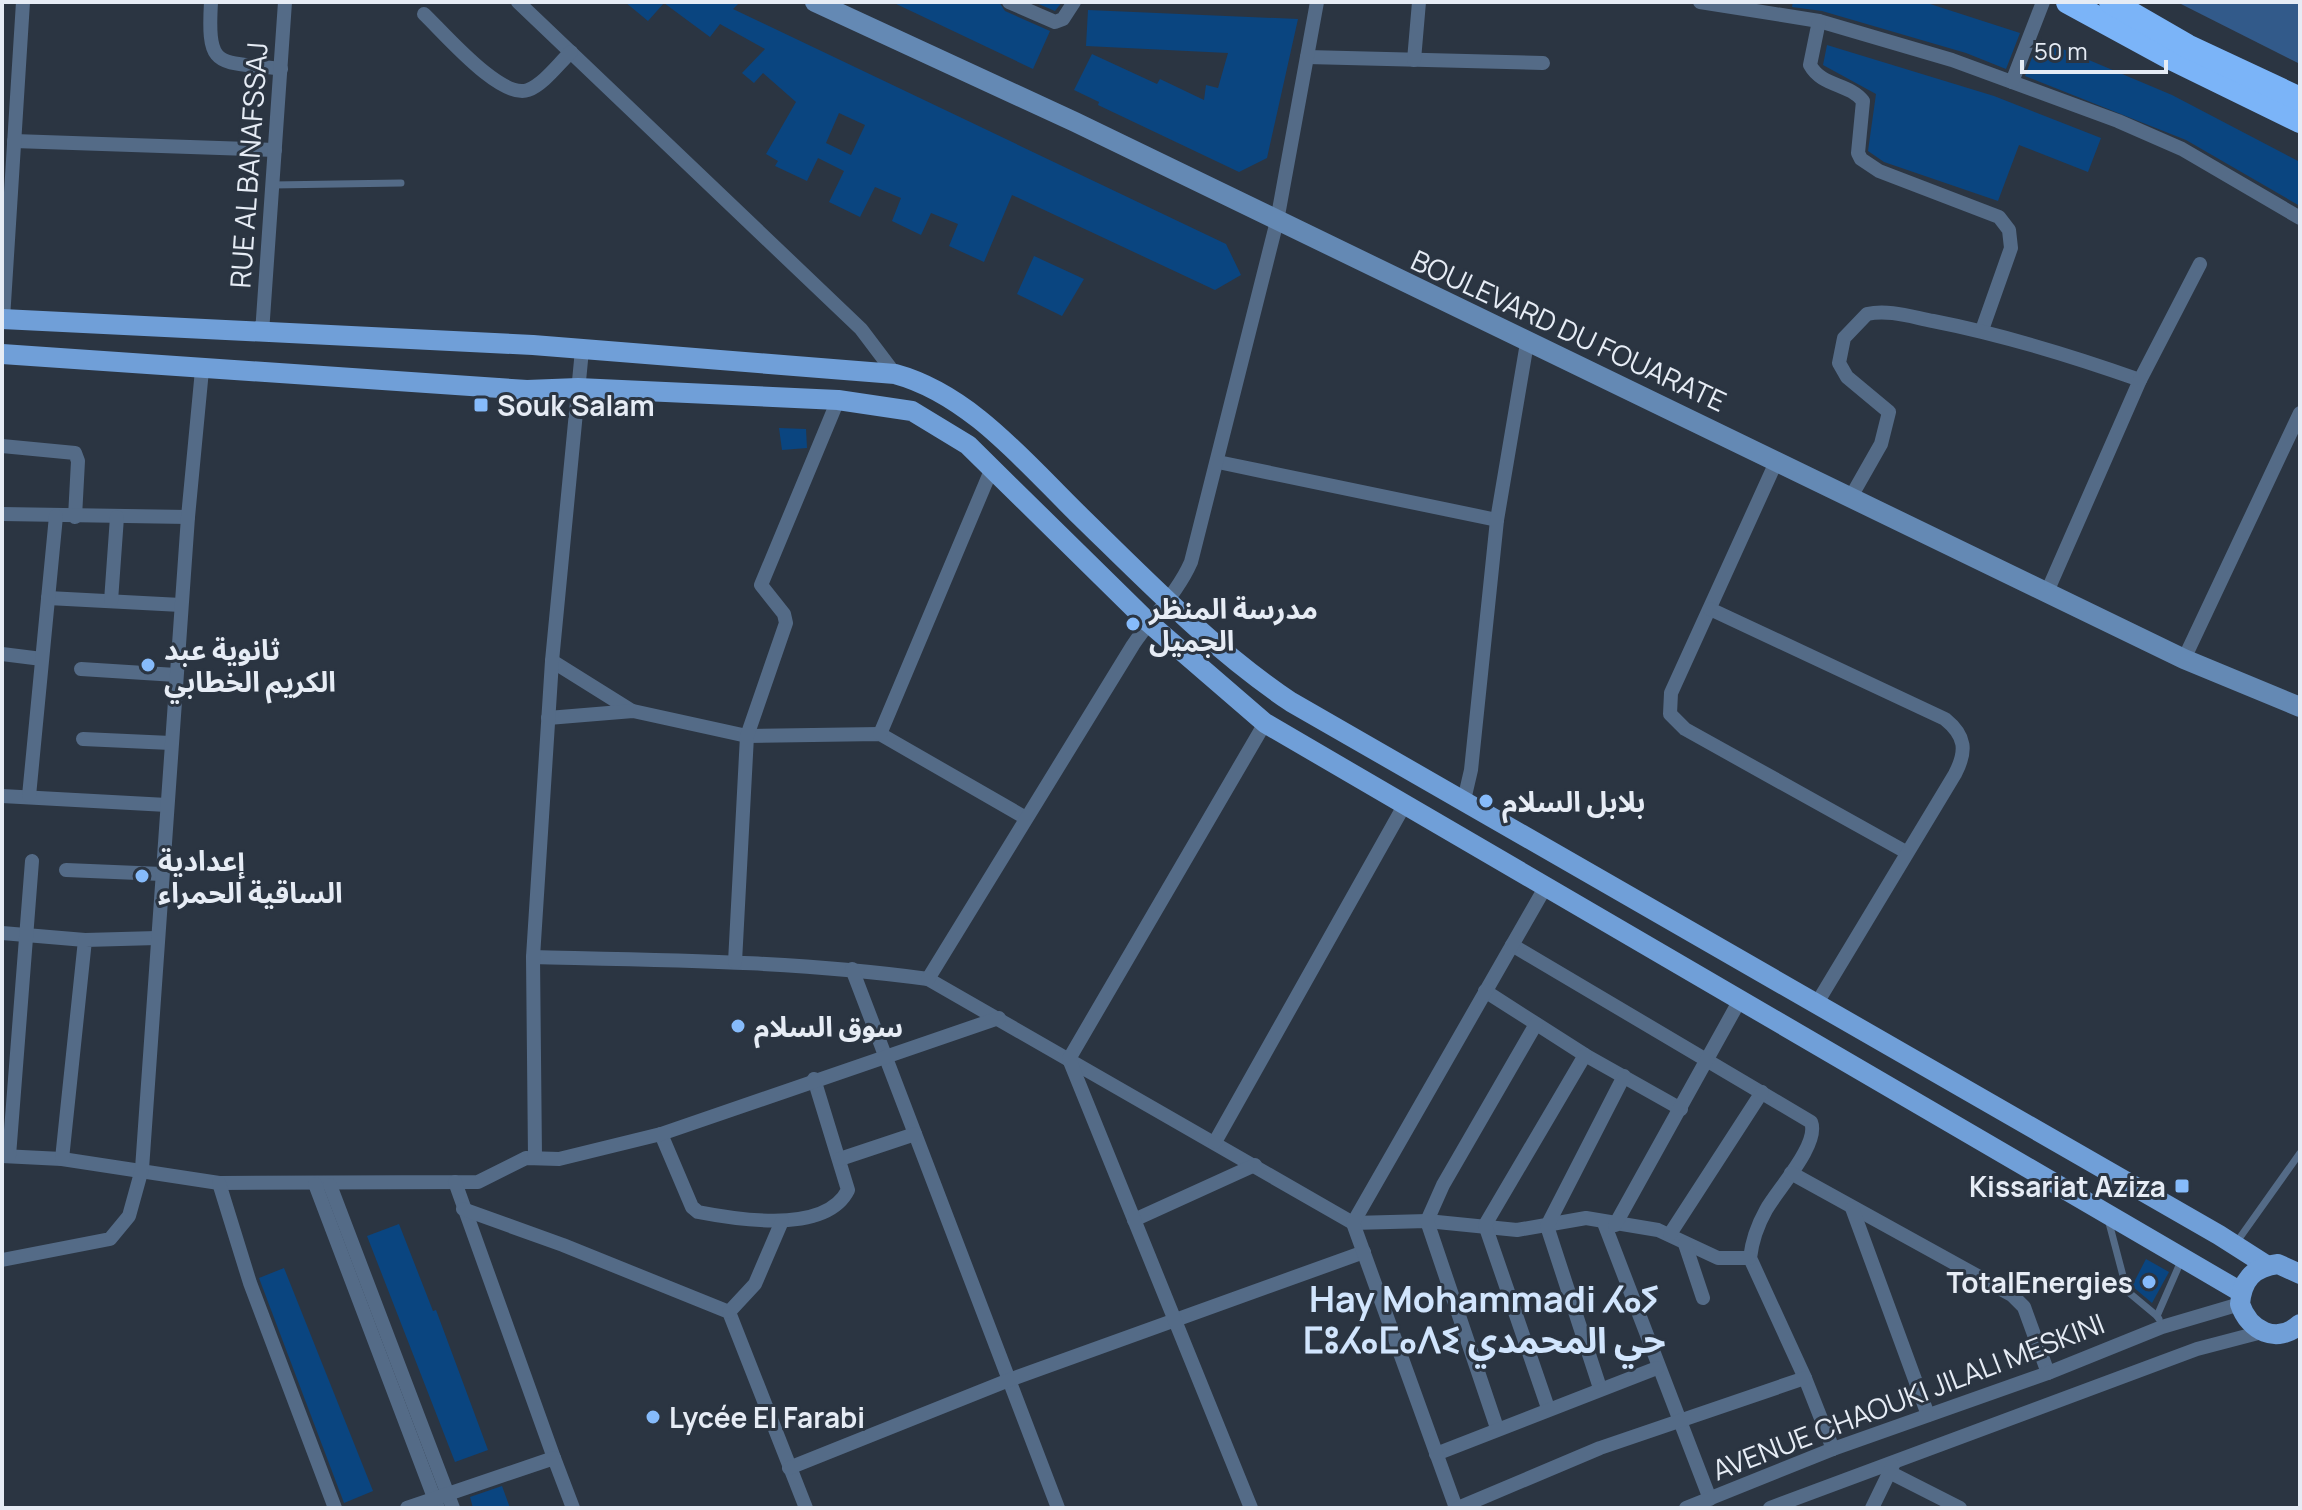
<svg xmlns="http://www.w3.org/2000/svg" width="2302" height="1510" font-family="Manrope,'Noto Sans Arabic','Noto Sans Tifinagh',sans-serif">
<rect width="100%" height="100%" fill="#2b3542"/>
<path fill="#325a8a" d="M2177,2H2300V64Z"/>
<g fill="#0a4580" fill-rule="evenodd">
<path d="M625,2H740L733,9L1226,244L1241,275L1215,290L1012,195L984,262L949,246L958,224L931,213L921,235L892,221L901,198L875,187L860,217L829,202L844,171L818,158L807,181L775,166L778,161L766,154L796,102L763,73L754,83L742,73L765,49L720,24L710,37L664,3L648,21ZM839,113L865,125L851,155L826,143Z"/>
<path d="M892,2H999L1005,11L1050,31L1033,69Z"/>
<path d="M1034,2H1062L1055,11Z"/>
<path d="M1793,2H1924L2020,33L2006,69L1966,53L1822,11L1792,7Z"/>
<path d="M1088,10L1298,19L1267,158L1239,172L1098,105L1099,102L1074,90L1092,54L1157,84L1160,79L1204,100L1206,85L1218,88L1228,53L1086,46Z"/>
<path d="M2039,39L2172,95L2300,162V206L2186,140L2025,76Z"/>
<path d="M1827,45L1994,96L2101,138L2088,172L2019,145L1998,201L1884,162L1868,151L1876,94L1823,65Z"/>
<path d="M1034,256L1084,279L1062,316L1017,294Z"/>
<path d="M779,428L806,429L807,448L782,450Z"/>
<path d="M399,1224L433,1311L436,1310L488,1450L455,1462L367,1236Z"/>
<path d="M2146,1259L2169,1272L2152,1303L2132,1286Z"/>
<path d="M284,1268L373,1491L344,1503L259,1278Z"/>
<path d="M502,1486L510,1508H473L470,1497Z"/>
</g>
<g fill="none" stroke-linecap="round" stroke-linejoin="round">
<g stroke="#546b87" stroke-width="7">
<path d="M273,185L401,183"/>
<path d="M2108,1219L2127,1291L2157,1316"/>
<path d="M2236,1243L2300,1153"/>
<path d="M2159,1319L2157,1316L2181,1261"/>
</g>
<g stroke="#546b87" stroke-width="14">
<path d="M211,2C207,72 218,60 281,69"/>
<path d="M518,2L861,329L895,374"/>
<path d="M1009,2L1055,22L1063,19L1074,2"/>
<path d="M1700,2L1819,21L1952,60L2118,121L2182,149L2300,218"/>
<path d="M424,14C444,33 501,100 528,90C544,84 559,63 571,52"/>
<path d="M1819,21L1810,65C1822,87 1849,83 1863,101L1858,153L1861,159L1879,171L1999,217L2009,230L2011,248L1982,330"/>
<path d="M1307,57L1543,63"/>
<path d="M1414,60L1419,2"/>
<path d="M2012,82L2043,2"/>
<path d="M14,141L275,150"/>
<path d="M3,319L23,2"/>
<path d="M262,333L285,2"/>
<path d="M2,446L75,453L78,461L75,517"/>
<path d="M1777,460L1671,693L1670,714L1685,729L1906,852"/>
<path d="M1218,462L1497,520"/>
<path d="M1852,495L1881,444L1889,412L1847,377L1839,363L1844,338L1867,314C1888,309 1912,317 1933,321C2005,335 2072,356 2140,380"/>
<path d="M2,514L188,517"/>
<path d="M2047,592L2140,380L2200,264"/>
<path d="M48,598L181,605"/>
<path d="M111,601L117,517"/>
<path d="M1710,609L1945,719C1966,736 1967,751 1955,774L1817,1003"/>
<path d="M2,654L42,659"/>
<path d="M2184,659L2300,413"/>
<path d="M552,661L632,711"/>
<path d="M81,669L176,675"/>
<path d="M548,718L633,711L747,736L880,734L1026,818"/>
<path d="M880,734L992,468"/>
<path d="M83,739L171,743"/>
<path d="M2,796L167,805"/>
<path d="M29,796L56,516"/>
<path d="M1464,800L1471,770L1497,520L1527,343"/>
<path d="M66,870L162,874"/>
<path d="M2,933L85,940"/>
<path d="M1512,945L1811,1122C1820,1144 1777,1190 1766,1210C1757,1226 1752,1241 1750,1258L1805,1378L1833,1449"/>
<path d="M533,957C665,960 797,961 928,979L1353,1223L1427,1221L1517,1230L1586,1218L1658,1230L1718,1258H1750"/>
<path d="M735,962L747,736L786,623L784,614L761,585L838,400"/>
<path d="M852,969L1058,1508"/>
<path d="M928,979L1133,645C1152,616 1177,594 1191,562L1277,221L1317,2"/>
<path d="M1485,991L1585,1055L1681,1109"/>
<path d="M661,1134L692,1207L698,1212C739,1220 826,1234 848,1190L814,1079"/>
<path d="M1215,1142L1405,804"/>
<path d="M2,1156L62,1159L219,1183L478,1182L526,1158L559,1159L661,1134L999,1018"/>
<path d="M9,1156L32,861"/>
<path d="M535,1157L533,957L552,661L582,350"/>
<path d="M62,1159L85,940L157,938"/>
<path d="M840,1159L915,1134"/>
<path d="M1791,1173L2012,1295L2024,1307L2048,1373"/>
<path d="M455,1182L554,1458"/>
<path d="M219,1183L250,1283L335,1508"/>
<path d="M315,1184L438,1508"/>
<path d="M330,1185L453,1508"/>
<path d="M1852,1208L1928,1415"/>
<path d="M463,1209L563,1245L729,1312L806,1508"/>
<path d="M1134,1220L1255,1165"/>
<path d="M1604,1223L1710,1499"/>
<path d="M1615,1225L1741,998"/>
<path d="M1670,1234L1762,1092"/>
<path d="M1685,1244L1703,1298"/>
<path d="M2,1260L110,1239L129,1216L142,1169L188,517L202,370"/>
<path d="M729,1312L755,1284L782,1221"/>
<path d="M1600,1388L1547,1226L1624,1076"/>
<path d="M1548,1408L1485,1225L1585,1055"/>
<path d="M1497,1428L1427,1221L1443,1185L1536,1024"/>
<path d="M1436,1454L1657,1368"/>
<path d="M789,1468L1009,1380L1364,1252"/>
<path d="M1891,1473L1960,1508"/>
<path d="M407,1508L554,1458L573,1508"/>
<path d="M1251,1508L1069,1059L1265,723"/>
<path d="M1456,1508L1353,1223L1546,886"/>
<path d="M1458,1508L1600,1448L1805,1378"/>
<path d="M1686,1508L1833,1449L2048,1373L2162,1327L2240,1304"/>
<path d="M1770,1508L2197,1349L2262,1332"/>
<path d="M1872,1508L1893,1465"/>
</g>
<path stroke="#6489b4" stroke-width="20" d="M815,2L1075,122L2184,659L2300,707"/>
<g stroke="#709fd8" stroke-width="20">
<path d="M2,319L533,345L895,374C969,394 1024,461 1077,513C1145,579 1212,649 1291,702L2219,1235L2266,1265"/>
<path d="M2,354L527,390L578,388L838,400L912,411L968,445L1148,622L1265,723L2241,1292"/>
<path d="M2300,1274L2278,1264C2253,1267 2242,1280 2240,1304C2249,1331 2277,1345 2300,1324"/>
</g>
<g stroke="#7bb4f8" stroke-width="24">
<path d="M2068,2L2169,57L2300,121"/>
<path d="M2111,2L2187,46L2300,99"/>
</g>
</g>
<g fill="#86bbfb" stroke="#2b3542" stroke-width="3">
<rect x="473" y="397" width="16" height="16" rx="4"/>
<circle cx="1133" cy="624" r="8"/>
<circle cx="148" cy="665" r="8"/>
<circle cx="1486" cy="801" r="8"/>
<circle cx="142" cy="876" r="8"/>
<circle cx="738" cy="1026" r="8"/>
<rect x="2174" y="1178" width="16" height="16" rx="4"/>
<circle cx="2149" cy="1282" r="8"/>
<circle cx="653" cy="1417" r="8"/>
</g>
<g text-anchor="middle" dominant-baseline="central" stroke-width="6" stroke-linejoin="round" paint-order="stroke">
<g font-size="28" fill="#e6ecf5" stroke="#2b3542">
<text transform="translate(248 165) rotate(-86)">RUE AL BANAFSSAJ</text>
<text transform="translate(1569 330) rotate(25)">BOULEVARD DU FOUARATE</text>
<text transform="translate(1908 1396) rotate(-21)">AVENUE CHAOUKI JILALI MESKINI</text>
</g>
<g font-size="28" font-weight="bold" fill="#e6ecf5" stroke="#2b3542" text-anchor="start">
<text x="497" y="405">Souk Salam</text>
<text x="1149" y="608">مدرسة المنظر<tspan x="1149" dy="32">الجميل</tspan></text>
<text x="164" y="649">ثانوية عبد<tspan x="164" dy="32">الكريم الخطابي</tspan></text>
<text x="1502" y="801">بلابل السلام</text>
<text x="158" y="860">إعدادية<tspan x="158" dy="32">الساقية الحمراء</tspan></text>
<text x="754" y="1026">سوق السلام</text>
<text x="2166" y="1186" text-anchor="end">Kissariat Aziza</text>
<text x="2133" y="1282" text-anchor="end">TotalEnergies</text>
<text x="669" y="1417">Lycée El Farabi</text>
</g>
<g font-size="36" font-weight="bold" fill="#d1e5fd" stroke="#2b3542">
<text x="1484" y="1298">Hay Mohammadi ⵃⴰⵢ<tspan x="1484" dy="41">ⵎⵓⵃⴰⵎⴰⴷⵉ حي المحمدي</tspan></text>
</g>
</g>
<rect width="2302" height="1510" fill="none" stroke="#e6ecf5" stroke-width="8"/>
<path d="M2022 60v12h144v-12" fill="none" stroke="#e6ecf5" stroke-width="4"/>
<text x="2034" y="60" font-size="24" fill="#e6ecf5" stroke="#2b3542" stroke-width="6" paint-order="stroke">50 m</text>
</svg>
